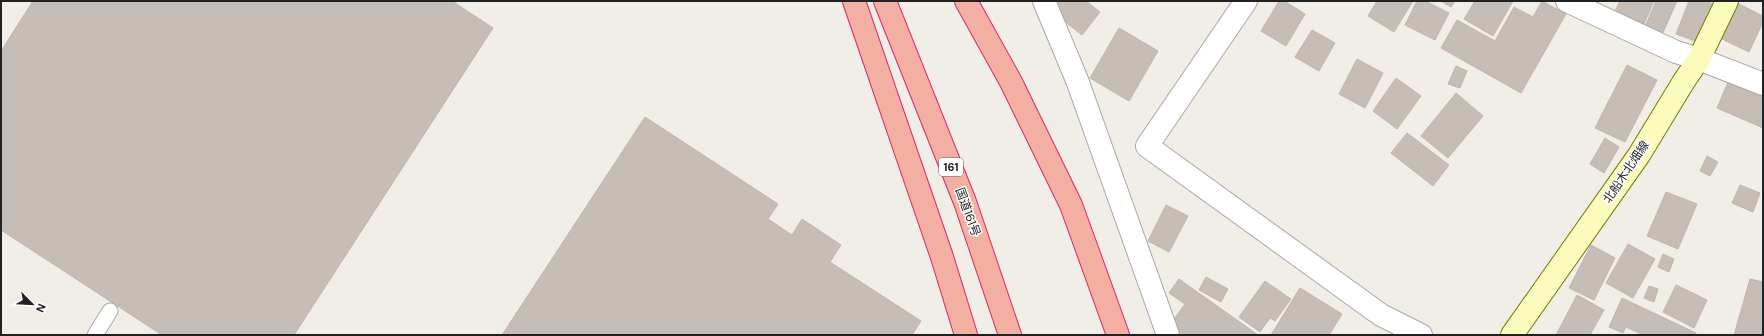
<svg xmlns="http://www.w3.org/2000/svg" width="1764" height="336" font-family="'DM Sans','Noto Sans JP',sans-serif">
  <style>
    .building { fill: #c6bdb6; stroke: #c4b4a9 }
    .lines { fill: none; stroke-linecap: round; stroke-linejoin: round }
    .service-casing { stroke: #a8a8a8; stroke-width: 17 }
    .minor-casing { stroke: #a8a8a8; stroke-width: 24 }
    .secondary-casing { stroke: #747d03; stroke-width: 24 }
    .trunk-casing { stroke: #df256c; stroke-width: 24 }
    .service { stroke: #fff; stroke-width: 15 }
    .minor { stroke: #fff; stroke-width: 22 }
    .secondary { stroke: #fafbbc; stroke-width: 22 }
    .trunk { stroke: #f3b0a2; stroke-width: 22 }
    .labels { text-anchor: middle; stroke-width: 3; stroke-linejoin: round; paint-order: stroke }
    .shield { fill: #fff; stroke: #646464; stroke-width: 1 }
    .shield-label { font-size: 11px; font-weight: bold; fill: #212121 }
    .street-label { font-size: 12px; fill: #212121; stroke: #fff }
  </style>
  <rect width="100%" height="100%" fill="#f1eee7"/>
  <path class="building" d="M33,1H452L493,28L294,335H162L1,230V51Z
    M1055,1H1086L1100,12L1082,35L1049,9Z
    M1279,1H1284L1305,14L1286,46L1261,31Z
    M1377,1H1413L1394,32L1368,16Z
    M1417,1H1425L1449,13L1435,40L1405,25Z
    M1441,1H1455L1451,7Z
    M1475,1H1513L1493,36L1464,19Z
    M1542,1L1566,14L1521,93L1441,48L1457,20L1495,41L1514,7L1533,17Z
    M1620,1H1654L1644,24L1615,11Z
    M1656,1H1677L1661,37L1644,29Z
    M1689,1H1705L1713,4L1698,42L1676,34Z
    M1737,3L1763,16V22L1749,52L1720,38Z
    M1119,28L1158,51L1129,101L1090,78Z
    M1312,30L1335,43L1319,71L1295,57Z
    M1357,59L1383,73L1365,108L1339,94Z
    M1627,65L1657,80L1625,142L1595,128Z
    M1456,66L1467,71L1460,88L1448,84Z
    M1396,78L1421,96L1397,129L1373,111Z
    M1728,82L1763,97V128L1717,108Z
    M1456,93L1483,116L1448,158L1421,136Z
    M645,117L778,204L768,219L792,235L802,219L841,245L830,262L921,321L912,335H502Z
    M1407,133L1449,165L1433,186L1391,153Z
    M1605,138L1619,147L1604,173L1590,164Z
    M1707,156L1718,162L1710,176L1700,171Z
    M1740,185L1760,193L1753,212L1732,203Z
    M1666,192L1697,204L1678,249L1647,236Z
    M1166,205L1188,216L1169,252L1148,241Z
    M1628,244L1655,259L1633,298L1606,283Z
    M1591,245L1615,258L1594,300L1569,288Z
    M1663,254L1674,259L1669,272L1658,267Z
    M1206,277L1228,289L1221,302L1199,290Z
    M1179,279L1258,335H1182L1169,326L1185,304L1169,293Z
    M1750,279L1763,282V335H1734Z
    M1265,281L1291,299L1275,321L1270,318L1260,332L1239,317Z
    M1676,285L1707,300L1694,328L1663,312Z
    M1649,286L1658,289L1654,302L1644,298Z
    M1300,288L1342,314L1329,335H1271Z
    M1577,295L1604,310L1590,335H1556Z
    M1622,298L1696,333L1695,335H1643L1626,327L1623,333L1609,327Z"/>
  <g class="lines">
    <g class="service-casing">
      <path id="service" d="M95,335L110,311"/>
    </g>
    <g class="minor-casing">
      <path id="minor" d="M1044,1L1077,80L1168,335
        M1246,1L1147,146L1381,315L1421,335
        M1567,1L1676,52L1699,59L1763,84"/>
    </g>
    <g class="secondary-casing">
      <path id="secondary" d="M1512,335L1639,155L1684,81L1699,59L1727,1"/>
    </g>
    <g class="trunk-casing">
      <path id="trunk" d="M854,1L942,257L966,335
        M885,1L965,202L1010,335
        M966,1L1011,82L1071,205L1118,335"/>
    </g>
    <use href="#service" class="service"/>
    <use href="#minor" class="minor"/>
    <use href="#secondary" class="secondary"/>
    <use href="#trunk" class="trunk"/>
  </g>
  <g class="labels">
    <rect class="shield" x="939" y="158" width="24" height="18" rx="3"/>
    <g class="shield-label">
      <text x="951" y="171">161</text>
    </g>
    <g class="street-label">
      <text transform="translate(1626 172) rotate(-56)" y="4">北船木北畑線</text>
      <text transform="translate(968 212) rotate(70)" y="4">国道161号</text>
    </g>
  </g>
  <rect width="1764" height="336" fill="none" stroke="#212121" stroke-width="4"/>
  <g transform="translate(32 304) rotate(114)" stroke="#ffffff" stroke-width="3" paint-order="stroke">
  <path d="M0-3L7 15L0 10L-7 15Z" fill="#212121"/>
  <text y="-6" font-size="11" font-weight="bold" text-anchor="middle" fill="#212121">N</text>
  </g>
</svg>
